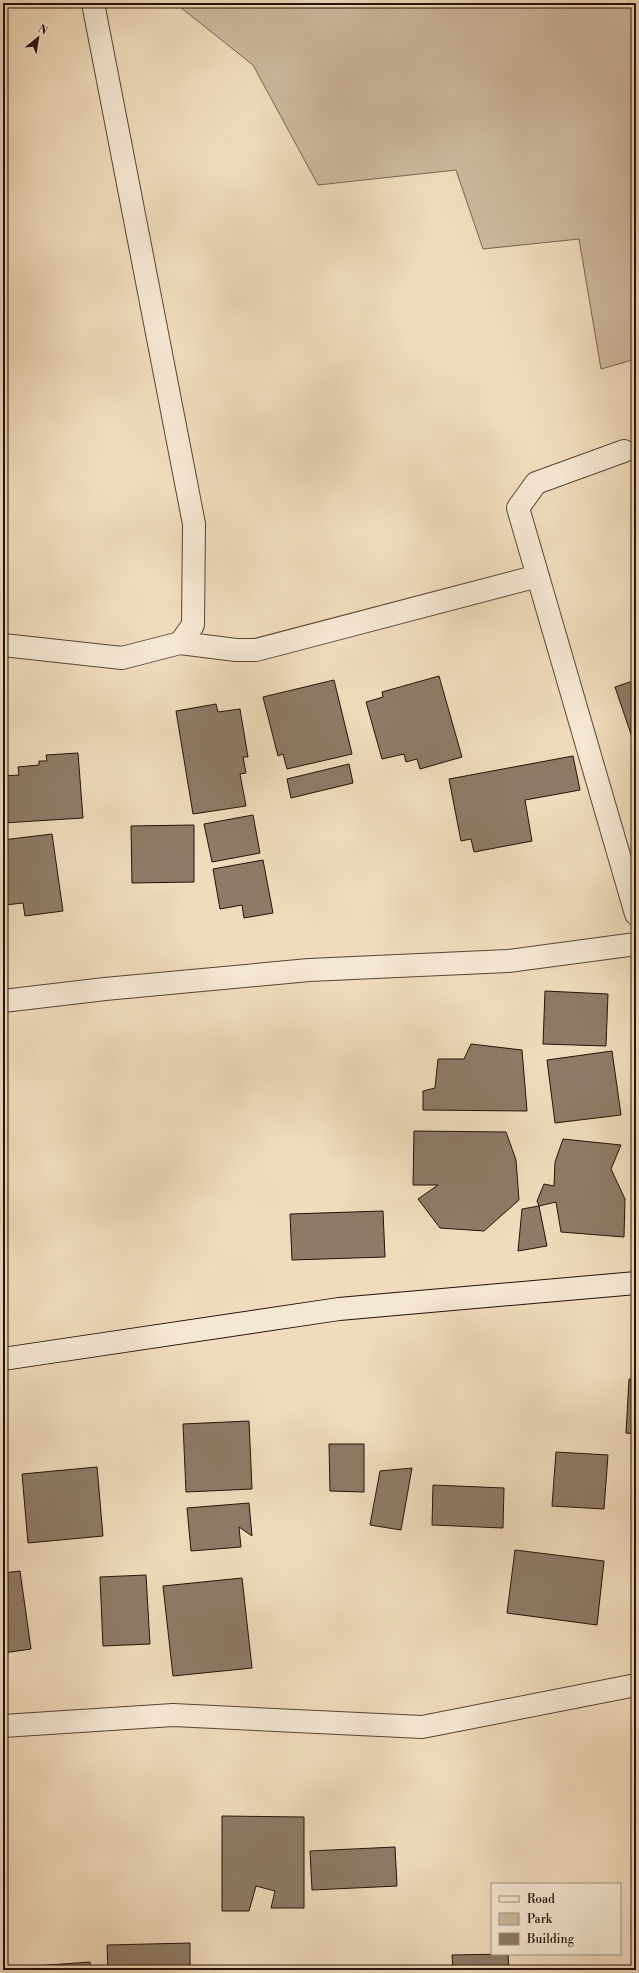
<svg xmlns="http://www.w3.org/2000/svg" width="639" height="1973" font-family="'Libre Bodoni',serif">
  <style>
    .green { fill: #cdb99e; stroke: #786554 }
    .building { fill: #8e7b67; stroke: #24110a }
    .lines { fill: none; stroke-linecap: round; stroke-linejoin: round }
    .street-casing { stroke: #574436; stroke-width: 24 }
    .secondary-casing { stroke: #24110a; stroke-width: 24 }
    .street { stroke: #f5e8d3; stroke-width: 22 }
    .secondary { stroke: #f5e8d3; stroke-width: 22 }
  </style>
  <rect width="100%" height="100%" fill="#f0dcbc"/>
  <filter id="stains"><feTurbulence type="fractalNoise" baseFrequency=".005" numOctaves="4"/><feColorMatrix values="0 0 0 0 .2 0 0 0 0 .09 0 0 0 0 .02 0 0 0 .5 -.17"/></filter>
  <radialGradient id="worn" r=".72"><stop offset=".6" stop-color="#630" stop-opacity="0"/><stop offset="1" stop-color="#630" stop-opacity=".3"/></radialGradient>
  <path class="green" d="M175,3H636V359L601,369L579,239L483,249L456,170L318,185L253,65Z"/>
  <path class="building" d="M439,676L462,757L420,769L417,759L406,762L404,754L382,759L366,702L383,697L382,692Z
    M334,680L352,754L287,769L283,754L278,756L263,697Z
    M636,680V746H635L615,687Z
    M216,704L218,712L240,709L248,757H243L246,773L240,774L246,806L193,814L176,711Z
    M78,753L83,818L3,823V776L19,775L18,767L39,765V761H47L46,755Z
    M573,756L580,790L525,800L532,841L474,852L471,839L461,841L449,779Z
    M349,764L353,783L291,798L287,779Z
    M253,815L260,853L212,862L204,824Z
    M194,825V882L132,883L131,826Z
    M52,834L63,911L25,916L23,903L5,905L6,913H3V840Z
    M263,860L273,913L244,918L242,905L220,909L213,869Z
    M545,991L608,994L606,1046L543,1044Z
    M471,1044L522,1050L527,1111L423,1110V1091L435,1088L438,1059H464Z
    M612,1051L621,1115L555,1123L547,1060Z
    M414,1131L506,1132L516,1160L519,1200L484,1231L440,1228L418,1199L438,1185H413Z
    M563,1139L621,1145L611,1169L625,1199L624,1237L561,1232L556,1202L539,1206L537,1201L544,1184L554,1186L555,1162Z
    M539,1206L547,1246L518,1251L522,1209Z
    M383,1211L385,1257L292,1260L290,1214Z
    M629,1379L636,1380V1434L626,1433Z
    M249,1421L252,1489L186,1492L183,1424Z
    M329,1444H364V1492L330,1491Z
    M556,1452L608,1455L604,1509L552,1506Z
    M97,1467L103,1536L28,1543L22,1474Z
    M412,1468L401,1530L370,1525L380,1471Z
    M433,1485L504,1488L503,1528L432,1525Z
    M249,1503L252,1536L239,1527L241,1547L191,1551L187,1508Z
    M515,1550L604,1561L597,1625L507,1613Z
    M20,1571L31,1649L3,1653V1573Z
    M146,1575L150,1644L103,1646L100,1577Z
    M242,1578L252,1668L173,1676L163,1586Z
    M222,1816L304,1817V1908H271L275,1891L256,1886L249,1911H222Z
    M395,1847L397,1886L312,1890L310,1851Z
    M190,1943V1970H108L107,1945Z
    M508,1954L509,1970H453L452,1955Z
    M90,1962L91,1970H8V1968Z"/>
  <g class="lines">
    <g class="street-casing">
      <path id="street" d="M624,451L536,483L518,508L636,914
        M180,643L236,650H256L538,576
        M3,645L122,658L180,643L193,625L194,524L93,3
        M3,1001L105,989L309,970L508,961L636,944
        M3,1726L173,1715L422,1727L636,1685"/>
    </g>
    <g class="secondary-casing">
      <path id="secondary" d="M3,1359L339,1309L636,1283"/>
    </g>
    <use href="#street" class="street"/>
    <use href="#secondary" class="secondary"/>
  </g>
  <rect width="639" height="1973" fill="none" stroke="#f0dcbc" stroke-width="16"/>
  <rect x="4" y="4" width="631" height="1965" fill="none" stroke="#24110a" stroke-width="2"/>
  <rect x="8" y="8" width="623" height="1957" fill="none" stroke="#24110a"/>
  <rect x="491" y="1883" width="130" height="72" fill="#f5e8d3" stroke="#a19283"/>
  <rect x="499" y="1896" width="20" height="6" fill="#f5e8d3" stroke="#a19283"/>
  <text x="527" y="1903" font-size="12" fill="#24110a">Road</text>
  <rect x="499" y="1913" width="20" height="12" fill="#cdb99e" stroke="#a19283"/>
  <text x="527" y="1923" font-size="12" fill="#24110a">Park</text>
  <rect x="499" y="1933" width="20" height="12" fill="#8e7b67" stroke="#a19283"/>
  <text x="527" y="1943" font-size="12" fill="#24110a">Building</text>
  <g transform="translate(38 38) rotate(30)" stroke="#f5e8d3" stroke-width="3" paint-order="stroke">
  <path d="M0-3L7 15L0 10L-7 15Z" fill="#24110a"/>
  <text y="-6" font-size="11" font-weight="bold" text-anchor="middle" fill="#24110a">N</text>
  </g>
  <rect width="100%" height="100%" filter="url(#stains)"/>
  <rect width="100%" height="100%" fill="url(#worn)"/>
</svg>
